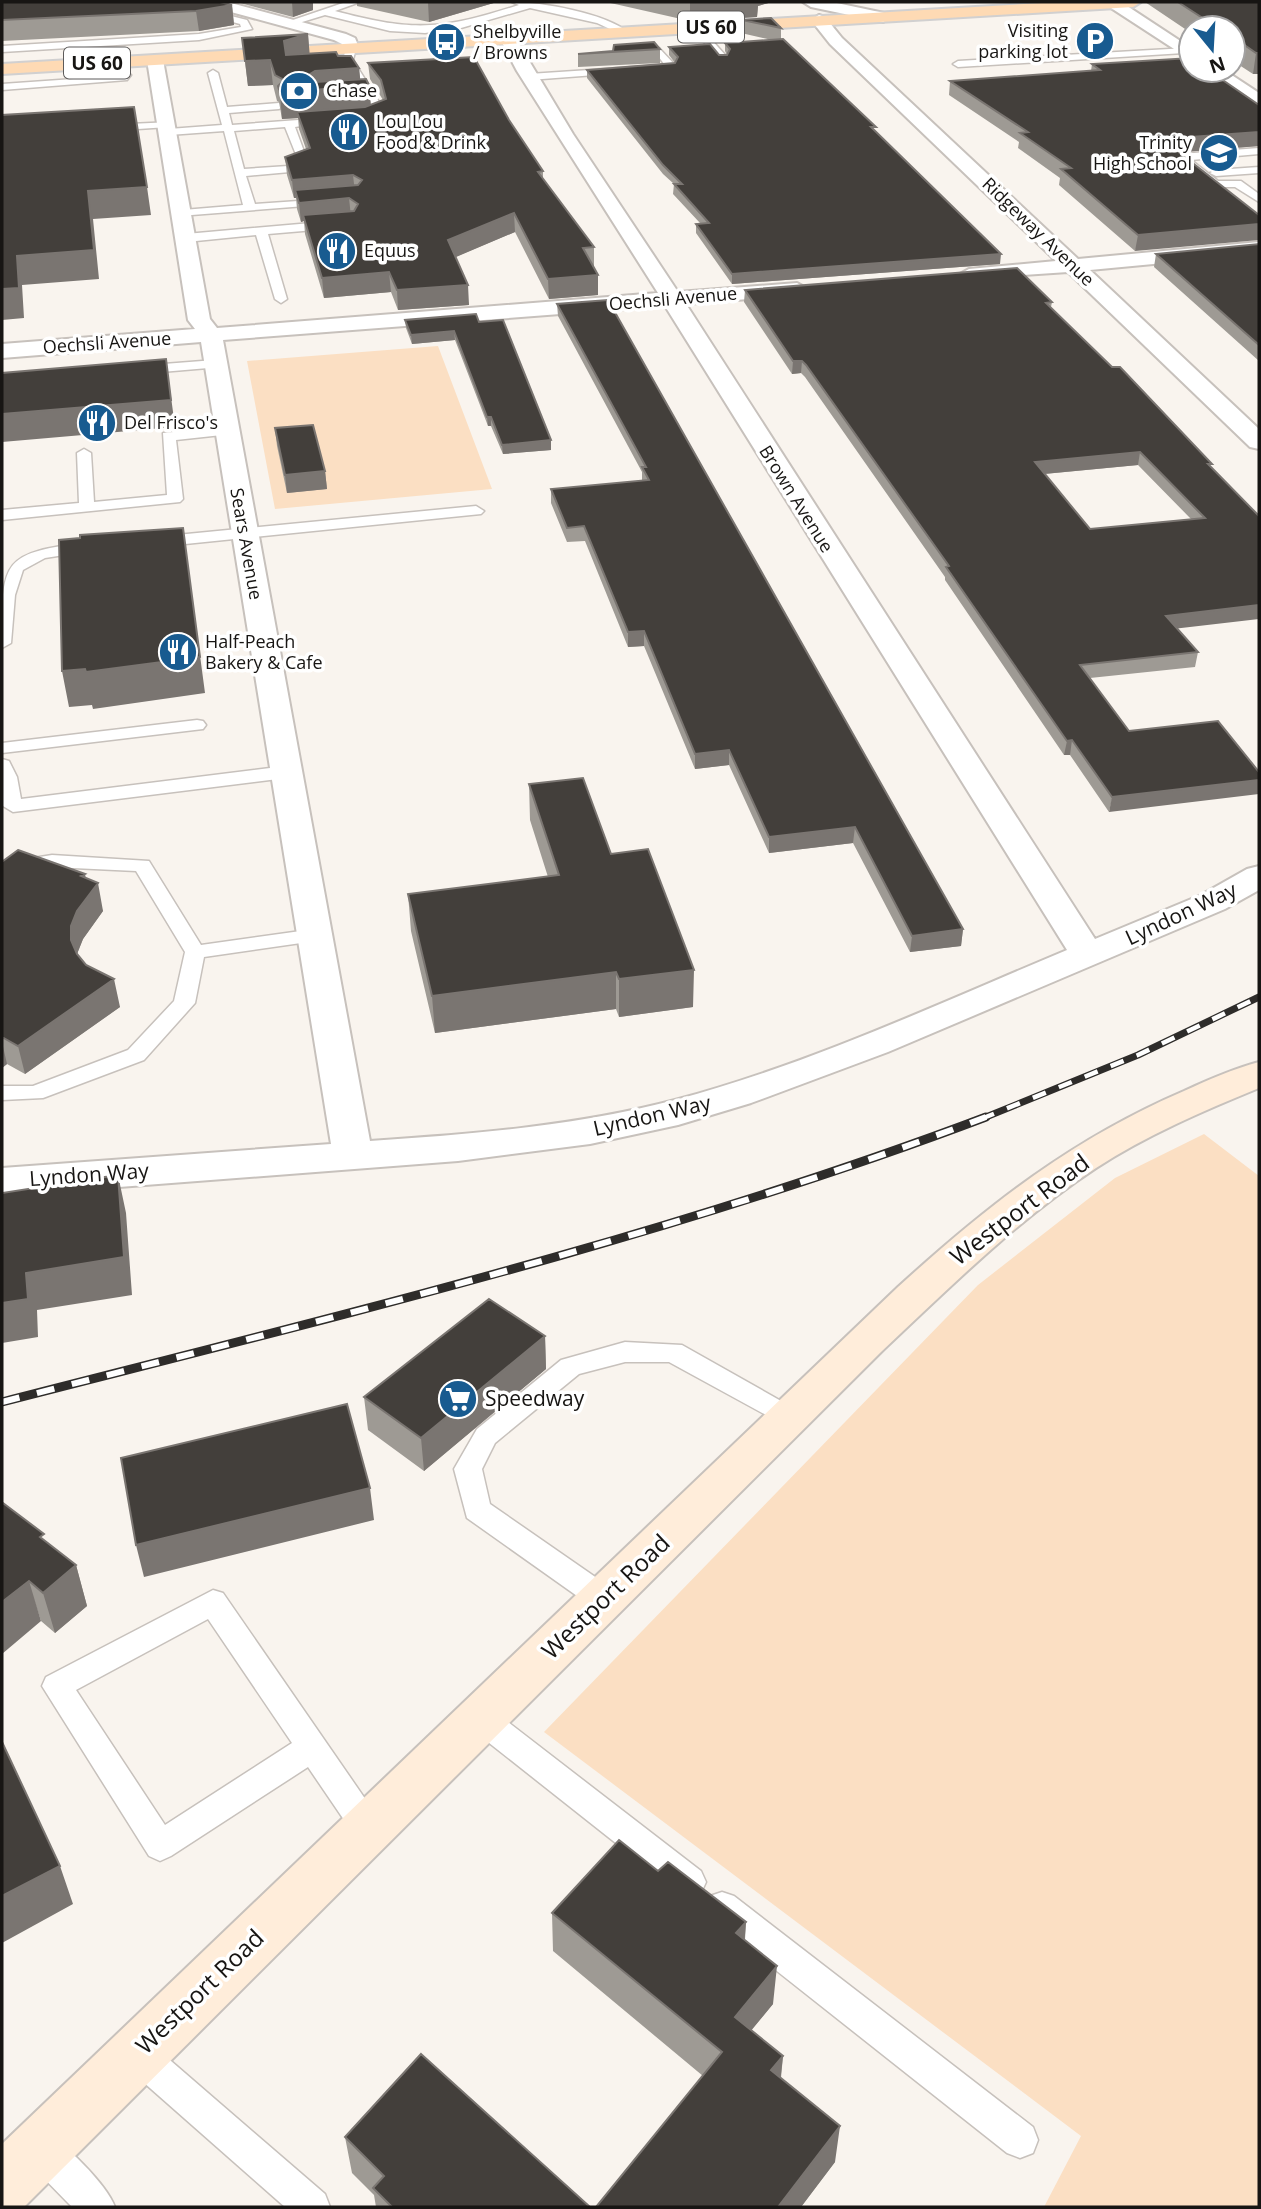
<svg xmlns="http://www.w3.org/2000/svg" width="1261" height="2209" font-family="'Open Sans',sans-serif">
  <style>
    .green { fill: #fbdfc3 }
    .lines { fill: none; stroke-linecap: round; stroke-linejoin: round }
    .lane-casing { stroke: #c7c1bc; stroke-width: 3 }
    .street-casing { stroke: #c7c1bc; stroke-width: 4 }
    .secondary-casing { stroke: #c7c1bc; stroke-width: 4 }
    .primary-casing { stroke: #d1d0d0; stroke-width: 4 }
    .lane { fill: #fff; fill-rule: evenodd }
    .street { fill: #fff; fill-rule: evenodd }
    .secondary { fill: #ffedda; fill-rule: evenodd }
    .primary { fill: #fedab4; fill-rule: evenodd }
    .rail-far1-casing { stroke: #2e2c2a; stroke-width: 7 }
    .rail-casing { stroke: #2e2c2a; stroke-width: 9 }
    .rail-far1 { stroke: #fff; stroke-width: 4.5; stroke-dasharray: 14; stroke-linecap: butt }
    .rail { stroke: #fff; stroke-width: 6; stroke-dasharray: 18; stroke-linecap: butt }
    .wall { fill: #9e9a94; fill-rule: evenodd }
    .shaded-wall { fill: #7a7571 }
    .building { fill: #433f3b; stroke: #7a7571; stroke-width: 2; fill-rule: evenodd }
    .labels { text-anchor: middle; stroke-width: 7; stroke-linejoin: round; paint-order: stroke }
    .far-poi-label { font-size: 18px; fill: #171513; stroke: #fff; text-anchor: start }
    .far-street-label { font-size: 18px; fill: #171513; stroke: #fff }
    .shield { fill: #fff; stroke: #5d5b5a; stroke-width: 2 }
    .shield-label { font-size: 19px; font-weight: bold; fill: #171513 }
    .street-label { font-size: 21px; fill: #171513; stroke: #fff }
    .poi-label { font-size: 21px; fill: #171513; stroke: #fff; text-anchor: start }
    .near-street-label { font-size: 24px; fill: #171513; stroke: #fff }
  </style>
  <rect width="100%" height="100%" fill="#f9f4ee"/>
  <path class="green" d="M438,346L492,489L275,509L247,361Z
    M1204,1134L1259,1176V2207H1044L1081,2136L544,1732L978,1285L1115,1178Z"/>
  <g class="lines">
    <g class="lane-casing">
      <path id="lane" d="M161,2H175L247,20L252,29L199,40L2,52V46L199,34L241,27L240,24Z
        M346,2H360L335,11C414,32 441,30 519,5L512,2C542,2 604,13 628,32L623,35L597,23L530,8L461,28L425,33L390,31L325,15L289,26L284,23Z
        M693,26H699L727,57V61H721L693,30Z
        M351,45L356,48L353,60L386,113L364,122L359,119L375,112L343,60L346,48Z
        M659,48L675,65V69L529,80L524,77L529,74L665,65L654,51Z
        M1187,48L1184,53L958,67L953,64L958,61Z
        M213,70L218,73L227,107L279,103L284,106L279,109L229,113L232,125L326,118L331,121L295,127L309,165L290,172L246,176L255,204L327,199L331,200V204L179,216V212L183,210L243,205L224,131L169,135L164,132L169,129L222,125L208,73ZM285,127L299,162L288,166L244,169L234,131Z
        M131,75L127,80L2,90V84Z
        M172,122L173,124L168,127L108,131L103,128L108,125Z
        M1259,148V154L1191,160L1218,181H1241L1259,194V202L1235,187H1211L1175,157L1181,154Z
        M1259,167V173L1216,176L1210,173L1216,170Z
        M334,221L338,222V228L268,234L287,299L281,303L275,299L256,235L186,242L180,238L186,234Z
        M215,360L220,361V367L138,374L131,370L138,366Z
        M226,427L231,428V434L176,440L183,499L180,502L2,520V510L79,503L77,453L84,449L91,453L94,502L167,495L163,433Z
        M476,506L484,511L481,514L156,547L148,542L156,537Z
        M90,542L96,544V550L45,558L23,570L15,595L11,643L2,648C2,560 0,553 90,542Z
        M197,720L203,721L206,725L203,729L2,753V743Z
        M2,759L9,761L17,777L21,799L286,766L295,772L286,778L13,812L3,806Z
        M52,855L149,861L201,945L315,929L325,935L315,941L204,957L195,1003L144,1060L43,1098L2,1100V1086H33L128,1050L174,1001L185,952L136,871L52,867L2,875V863Z
        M625,1342L682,1345L797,1410L801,1417L797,1424L788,1427L669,1362H625L579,1374L495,1443L482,1469L490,1504L614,1590L618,1599L614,1608L604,1611L594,1608L467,1518L454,1469L477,1429L561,1360Z
        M213,1590L223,1593L379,1819L384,1829L379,1839L368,1844L357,1839L308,1767L171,1856L160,1861L149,1856L42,1686L46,1677ZM208,1619L292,1743L165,1825L76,1690Z
        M480,1705L491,1709L701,1871L706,1882L701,1893L690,1897L679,1893L469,1727L465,1718L469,1709Z
        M722,1892L734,1896L1033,2127L1038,2140L1033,2153L1020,2158L1007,2153L710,1918L706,1907L710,1896Z
        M137,2037L149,2042L325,2194L330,2207H285L125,2066L120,2054L125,2042Z
        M41,2131C63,2140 107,2185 115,2207H72L28,2162L23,2149L28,2136Z"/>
    </g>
    <g class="street-casing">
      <path id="street" d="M202,2H227L346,34L355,38L359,48L351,53L345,51L342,44L334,40L205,5Z
        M803,2H832L889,14L891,17L883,22L811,7Z
        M1106,2H1121L1191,48V60L1108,6Z
        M819,15L825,17L842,38L1078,259L1259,242V254L1090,270L1259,429V449L1250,447L1068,272L962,279L958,275L969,269L1056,261L830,44L811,20Z
        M508,34L516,39L573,134L678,292L797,283L808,289L797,295L686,304L1095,939L1201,895L1247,869L1259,866V890L1225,909L888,1052L751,1103L678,1125L590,1144L458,1161L2,1196V1168L331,1144L201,342L2,358V344L195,329L188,320L147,60L155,55L163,60L210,319L217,328L658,293L517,71L500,39ZM665,306L1067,950C938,1004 810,1064 675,1100C576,1126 472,1134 370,1141L223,340Z
        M1205,70H1224L1259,93V106Z"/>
    </g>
    <g class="secondary-casing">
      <path id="secondary" d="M1259,1062V1088C1203,1111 1147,1135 1096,1168C1017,1220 949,1288 881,1352L24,2207H2V2144L898,1287C987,1206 1072,1139 1184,1091C1208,1080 1233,1069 1259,1062Z"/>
    </g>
    <g class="primary-casing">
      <path id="primary" d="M1059,2H1141L1133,7L2,74V64Z"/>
    </g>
    <use href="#lane" class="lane"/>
    <use href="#street" class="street"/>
    <use href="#secondary" class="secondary"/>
    <use href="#primary" class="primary"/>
    <g class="rail-far1-casing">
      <path id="rail-far1" d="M981,1119L1138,1055L1259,997"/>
    </g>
    <g class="rail-casing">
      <path id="rail" d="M2,1402C333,1317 666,1238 986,1117"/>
    </g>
    <use href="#rail-far1" class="rail-far1"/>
    <use href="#rail" class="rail"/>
  </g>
  <path class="wall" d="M2,2L232,5L234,25L199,31L2,41Z
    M236,2H313V10L293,17Z
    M357,2H497L429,22L357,6Z
    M606,2H772L758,6L757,17L690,21Z
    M1145,2H1259V74H1253L1233,61V28H1191V33Z
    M742,20L781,28V39L876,132L1000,264L732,284L696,233V224L700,223L673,194L674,184L663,174L587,78V70L675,63L669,55V47L727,55L725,51V43L772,40L741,33Z
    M308,34L309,53L338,56L359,68L360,80L369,85L371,105L383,100L370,79L368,63L509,120L543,171V179L594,247V267L598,275V295L549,299L515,232L455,257L469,305L398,310L391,292L324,298L305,234L304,221L301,222L297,209L296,198H294L287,175L285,157L306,149L299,129L298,118L282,119L279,102L277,101L273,85L248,86L242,38Z
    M660,49V63L578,67V54Z
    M1092,64L1259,146L1180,152L1135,251L1059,185L1060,178L1018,148L1019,142L949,95L950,81L1091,71Z
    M1259,244V361L1154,267L1156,254Z
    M745,290L1052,302L1051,307L1259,516L1177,628L1198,652L1195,667L1090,678L1129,731L1109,812L1070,755H1064L945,580V577L805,377L801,373L792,374L744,302ZM1138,465L1191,519L1090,529L1044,474Z
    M557,304L963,929L961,946L910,952L853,843L769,853L729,765L695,769L644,646L628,647L585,541L567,542L551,503V489L642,481V472L558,316Z
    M405,320L479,322L551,450L503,454L491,426H488L455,340L412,344L406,328Z
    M275,428L325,471L327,489L287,493L277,446Z
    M529,784L611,854L693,1007L619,1017L616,1009L435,1033L411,931L408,894L548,877L530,820Z
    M2,861L85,874V878L103,911L83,939L77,954L120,1007L25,1074L7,1064L2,1068Z
    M545,1336L546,1369L424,1471L368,1430L364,1397Z
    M2,1504L46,1542L76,1565L87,1606L55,1633L41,1621Z
    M658,1871L746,1922L745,1940L773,2004L751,2030L783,2056L781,2078L835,2162L801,2207H596L703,2076L553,1951L552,1913Z
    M345,2137L590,2207H376L374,2195L352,2173Z"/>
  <path class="shaded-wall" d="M292,2H313V10L293,17Z
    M428,2H497L429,22Z
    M690,2H772L758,6L757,17L690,21Z
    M232,5L234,25L199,31L196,11Z
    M308,34L310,58L286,66L284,41Z
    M1256,53H1259V74H1253Z
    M270,60L273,85L248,86L245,61Z
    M359,68L361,86L369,85L371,111L297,112L298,118L282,119L280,93L315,71Z
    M1259,132V146L1160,154L1162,139Z
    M353,175L355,193L295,190L296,198H294L292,180Z
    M147,187L151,215L93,219L99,279L22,285L24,318L2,320V289L17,256L88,191Z
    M349,198L351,217L303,215L304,221L301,222L299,203Z
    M514,213L515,232L449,260L448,240Z
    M1259,224V240L1135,251L1138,235Z
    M1001,254L1000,264L732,284V274Z
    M389,272L391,292L324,298L322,278Z
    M598,275V295L549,299L548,279Z
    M468,285L469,305L398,310L397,290Z
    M454,331L455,340L412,344L411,335Z
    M166,359L175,427L2,442V414Z
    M793,361H802L801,373L792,374Z
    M487,417H491V426H488Z
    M551,440V450L503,454L502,445Z
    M1140,452L1138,465L1033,475L1035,462Z
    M325,471L327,489L287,493L285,475Z
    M183,528L205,693L93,709L92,705L69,707L62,671Z
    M1259,605V619L1164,630L1166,616Z
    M644,631V646L628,647V632Z
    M1072,740L1070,755H1064L1067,741Z
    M729,750V765L695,769V754Z
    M1259,780V794L1109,812L1112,797Z
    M855,827L853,843L769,853V837Z
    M85,874L89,895L98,883L103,911L83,939L77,954L71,940V926L81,876Z
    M963,929L961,946L910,952L912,936Z
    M694,970L693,1007L619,1017V979Z
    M616,972V1009L435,1033L432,996Z
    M114,979L120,1007L25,1074L18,1046Z
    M2,1042L7,1064L2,1068Z
    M118,1175L126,1213L132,1295L37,1310L38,1337L2,1343V1303L26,1273Z
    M545,1336L546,1369L424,1471L421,1438Z
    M370,1488L374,1520L144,1577L136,1545Z
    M76,1565L87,1606L55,1633L43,1593Z
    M29,1581L41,1621L2,1654V1602Z
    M60,1866L73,1904L2,1943V1896Z
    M746,1922L743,1960L736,1933Z
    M777,1966L773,2004L732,2054L735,2017Z
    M783,2056L779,2092L771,2070Z
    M840,2126L835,2162L801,2207H778Z"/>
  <path class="building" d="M2,2H220L232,5L196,11L2,20Z
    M1178,2H1259V53H1256L1233,37V28H1218Z
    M771,18L781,28L742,20Z
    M308,34L284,41L286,55L336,52L338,56H351L359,68L315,71L307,76L308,79L315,82L366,79L369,85L280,93L278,86L284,80L275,75L270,60L245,61L242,38Z
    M783,39L876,127H871L1001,254L732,274L696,224L709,223L674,184H682L663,165L587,70L675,63L678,57L669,47L710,44L719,55H727L730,49L725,43Z
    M654,42L660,49L578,54L613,51L614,45Z
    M474,57L509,120L543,171L538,172L594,247L583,248L598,275L548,279L514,213L448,240L468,285L397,290L389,272L322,278L303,215L354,211L358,204L349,198L299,203L295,190L358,185L362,180L353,175L292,180L285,157L310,148L297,112L365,107L386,99L381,80L368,63Z
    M1191,58V70H1208L1259,105V132L1162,139L1259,215V224L1138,235L1061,169L1071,168L1020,133L1028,132L950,81L1100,70L1092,64Z
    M134,107L147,187L88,191L94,250L17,256L19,288L2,289V115Z
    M1259,244V345L1156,254Z
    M1017,268L1052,302L1046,303L1112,367H1120L1212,464H1208L1259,516V605L1166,616L1198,652L1080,665L1129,731L1218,721L1259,772V780L1112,797L1072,740L1067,741L946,567L949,566L806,365L802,361H793L745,290ZM1140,452L1205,518L1090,529L1035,462Z
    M608,300L963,929L912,936L855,827L769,837L729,750L695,754L644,631L628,632L584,526L567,528L551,489L649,480L642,467H646L557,304Z
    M476,314L479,322L503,320L551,440L502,445L491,417H487L454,331L411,335L405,320Z
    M166,359L171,400L2,414V373Z
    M313,425L325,471L285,475L275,428Z
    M183,528L200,657L86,672L85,669L62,671L59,540L80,538V535Z
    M583,778L611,854L648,849L694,970L619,979L616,972L432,996L408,894L559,875L529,784Z
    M18,850L85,874L81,876L98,883L77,911L71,926V940L77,954L86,965L114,979L18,1046L2,1037V861H3Z
    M118,1175L124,1257L26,1273L28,1299L2,1303V1193Z
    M489,1299L545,1336L421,1438L364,1397Z
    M347,1404L370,1488L136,1545L121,1458Z
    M3,1503L44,1534L40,1537L76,1565L43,1593L29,1581L2,1602V1504Z
    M2,1742L60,1866L2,1896Z
    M619,1840L658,1871L668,1862L746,1922L736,1933L777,1966L735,2017L783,2056L771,2070L840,2126L778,2207H596L722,2052L552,1913Z
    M421,2054L590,2207H392L373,2188L384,2176L345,2137Z"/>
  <defs>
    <g id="parking-disc" transform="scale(2.0125)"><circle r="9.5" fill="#185b90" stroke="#fff"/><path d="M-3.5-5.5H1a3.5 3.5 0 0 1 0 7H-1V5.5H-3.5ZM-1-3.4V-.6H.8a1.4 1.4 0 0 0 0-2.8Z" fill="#fff"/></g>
    <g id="bus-disc" transform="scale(2.0125)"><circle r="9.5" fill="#185b90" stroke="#fff"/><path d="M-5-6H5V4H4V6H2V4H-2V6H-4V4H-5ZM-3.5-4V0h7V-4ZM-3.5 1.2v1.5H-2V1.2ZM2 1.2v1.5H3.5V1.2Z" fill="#fff"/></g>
    <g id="bank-disc" transform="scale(2.0125)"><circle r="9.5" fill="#185b90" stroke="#fff"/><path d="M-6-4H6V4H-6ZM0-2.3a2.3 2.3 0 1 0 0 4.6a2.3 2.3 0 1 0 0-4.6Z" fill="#fff"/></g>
    <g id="restaurant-disc" transform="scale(2.0125)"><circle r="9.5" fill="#185b90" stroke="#fff"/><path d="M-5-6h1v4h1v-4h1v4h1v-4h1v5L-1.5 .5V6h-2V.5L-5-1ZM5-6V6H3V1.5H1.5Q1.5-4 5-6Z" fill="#fff"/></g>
    <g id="school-disc" transform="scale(2.0125)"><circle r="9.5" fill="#185b90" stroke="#fff"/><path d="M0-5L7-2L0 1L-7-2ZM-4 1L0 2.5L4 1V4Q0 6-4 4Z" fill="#fff"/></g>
    <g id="supermarket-disc" transform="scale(2.0125)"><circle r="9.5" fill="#185b90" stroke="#fff"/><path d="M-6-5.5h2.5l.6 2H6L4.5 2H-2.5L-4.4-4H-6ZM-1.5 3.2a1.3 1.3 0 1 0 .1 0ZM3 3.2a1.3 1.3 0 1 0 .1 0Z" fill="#fff"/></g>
  </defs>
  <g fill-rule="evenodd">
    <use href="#parking-disc" x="1095" y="41"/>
    <use href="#bus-disc" x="446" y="42"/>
    <use href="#bank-disc" x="299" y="91"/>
    <use href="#restaurant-disc" x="349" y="132"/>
    <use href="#school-disc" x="1219" y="153"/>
    <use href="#restaurant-disc" x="337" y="251"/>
    <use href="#restaurant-disc" x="97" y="423"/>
    <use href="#restaurant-disc" x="178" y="652"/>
    <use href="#supermarket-disc" x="458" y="1399"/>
  </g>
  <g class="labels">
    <g class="far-poi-label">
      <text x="1068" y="37" text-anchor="end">Visiting<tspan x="1068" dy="21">parking lot</tspan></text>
      <text x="473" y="38">Shelbyville<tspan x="473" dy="21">/ Browns</tspan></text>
      <text x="326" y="97">Chase</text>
      <text x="376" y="128">Lou Lou<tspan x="376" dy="21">Food &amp; Drink</tspan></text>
      <text x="1192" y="149" text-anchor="end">Trinity<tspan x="1192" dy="21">High School</tspan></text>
      <text x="364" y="257">Equus</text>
      <text x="124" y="429">Del Frisco's</text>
      <text x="205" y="648">Half-Peach<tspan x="205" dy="21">Bakery &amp; Cafe</tspan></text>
    </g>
    <g class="far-street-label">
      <text transform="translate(1038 232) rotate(44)" y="6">Ridgeway Avenue</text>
      <text transform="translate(673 299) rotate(-5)" y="6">Oechsli Avenue</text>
      <text transform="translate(107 343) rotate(-4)" y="6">Oechsli Avenue</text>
      <text transform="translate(796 499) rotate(58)" y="6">Brown Avenue</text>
      <text transform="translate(246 544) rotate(80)" y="6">Sears Avenue</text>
    </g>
    <g class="shield">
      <rect x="678" y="11.5" width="66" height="31" rx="5"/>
      <rect x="64" y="47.5" width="66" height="31" rx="5"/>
    </g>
    <g class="shield-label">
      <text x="711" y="34">US 60</text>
      <text x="97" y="70">US 60</text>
    </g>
    <g class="street-label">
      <text transform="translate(1181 914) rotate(-25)" y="7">Lyndon Way</text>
      <text transform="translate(652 1116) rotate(-13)" y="7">Lyndon Way</text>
      <text transform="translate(89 1175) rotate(-4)" y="7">Lyndon Way</text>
    </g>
    <g class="poi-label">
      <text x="485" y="1406">Speedway</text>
    </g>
    <g class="near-street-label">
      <text transform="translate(1020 1210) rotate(-37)" y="8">Westport Road</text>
      <text transform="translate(606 1597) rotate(-44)" y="8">Westport Road</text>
      <text transform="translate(200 1992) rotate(-44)" y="8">Westport Road</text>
    </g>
  </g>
  <rect width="1261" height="2209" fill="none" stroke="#171513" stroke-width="7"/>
  <g transform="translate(1212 49) rotate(162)"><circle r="33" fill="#ffffff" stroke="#a2a1a1" stroke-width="2"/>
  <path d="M0-5L12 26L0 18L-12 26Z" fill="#185b90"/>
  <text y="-10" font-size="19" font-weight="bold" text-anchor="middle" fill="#171513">N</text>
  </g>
</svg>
